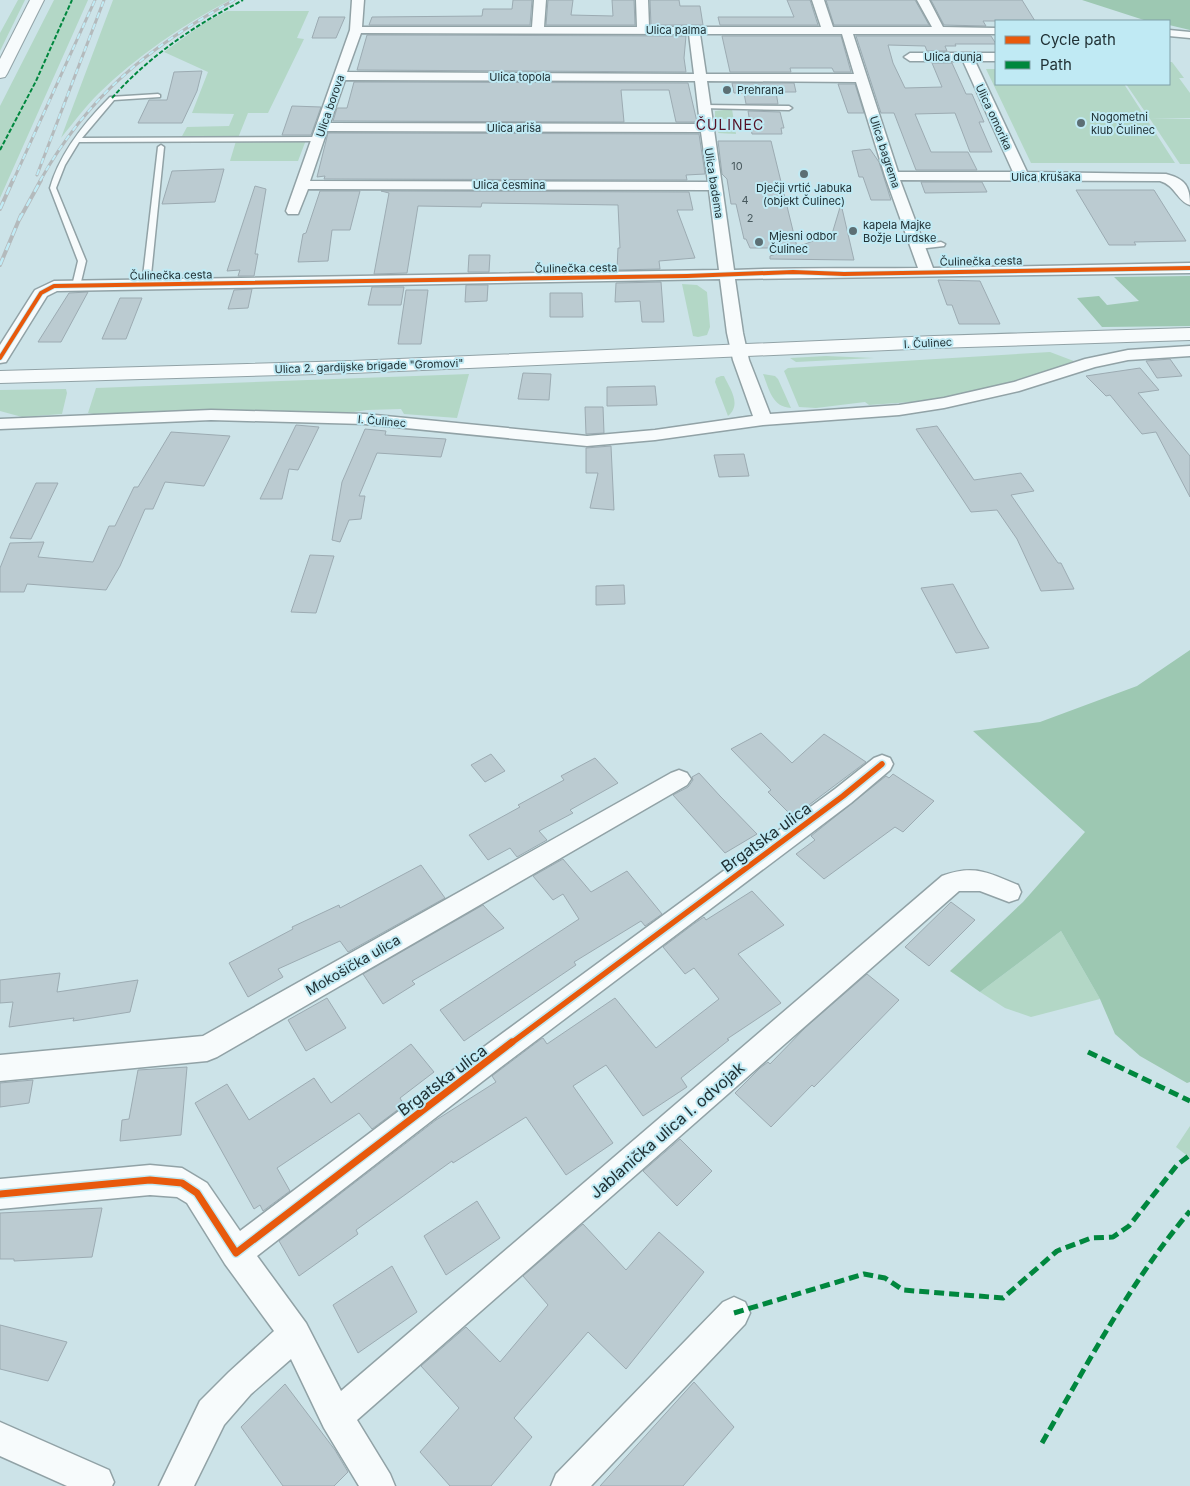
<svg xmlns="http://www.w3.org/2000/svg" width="1190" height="1486" font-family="Inter,sans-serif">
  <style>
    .green { fill: #b3d7c6 }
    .forest { fill: #9dc8b2 }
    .building { fill: #bbcbd1; stroke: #9cabb2 }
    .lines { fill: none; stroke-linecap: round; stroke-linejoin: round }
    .service-casing { stroke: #91a2a6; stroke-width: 3 }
    .minor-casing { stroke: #91a2a6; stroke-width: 3 }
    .tertiary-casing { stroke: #91a2a6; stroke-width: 2 }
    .secondary-casing { stroke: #91a2a6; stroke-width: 2 }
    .service { fill: #f7fbfc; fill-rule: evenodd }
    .minor { fill: #f7fbfc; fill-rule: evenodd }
    .tertiary { fill: #f7fbfc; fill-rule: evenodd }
    .secondary { fill: #f7fbfc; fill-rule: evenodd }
    .rail-far1-casing { stroke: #b4babc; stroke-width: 3 }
    .rail-casing { stroke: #b4babc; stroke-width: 4 }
    .rail-far1 { stroke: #c0eaf4; stroke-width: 2; stroke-dasharray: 6; stroke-linecap: butt }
    .rail { stroke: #c0eaf4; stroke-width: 2.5; stroke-dasharray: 8; stroke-linecap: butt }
    .quiet-far1 { stroke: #00873e; stroke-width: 2; stroke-dasharray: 4.5 2; stroke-linecap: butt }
    .quiet { stroke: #00873e; stroke-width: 5; stroke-dasharray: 10 5; stroke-linecap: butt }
    .cycleway-far2-casing { stroke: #c0eaf4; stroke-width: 5.5 }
    .cycleway-far1-casing { stroke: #c0eaf4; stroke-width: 9 }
    .cycleway-casing { stroke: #c0eaf4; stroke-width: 10 }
    .cycleway-far2 { stroke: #e8590c; stroke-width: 4 }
    .cycleway-far1 { stroke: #e8590c; stroke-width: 5.5 }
    .cycleway { stroke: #e8590c; stroke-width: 7 }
    .poi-dot { fill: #5c6f74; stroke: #c0eaf4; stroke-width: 2 }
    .labels { text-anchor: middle; stroke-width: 4; stroke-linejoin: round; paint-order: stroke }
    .far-street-label { font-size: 11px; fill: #203135; stroke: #c0eaf4 }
    .far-poi-label { font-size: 11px; fill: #203135; stroke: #c0eaf4; text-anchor: start }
    .number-label { font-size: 11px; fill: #48595e }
    .far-quarter-label { font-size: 14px; letter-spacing: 1px; fill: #551025; stroke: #c0eaf4 }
    .street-label { font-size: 14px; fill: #203135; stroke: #c0eaf4 }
    .near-street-label { font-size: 16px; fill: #203135; stroke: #c0eaf4 }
  </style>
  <rect width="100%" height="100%" fill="#cce3e8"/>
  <path class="green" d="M18,0H25L0,51V33Z
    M54,0H88L0,198V106Z
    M113,0H230C182,25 137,56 98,94C85,107 73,123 61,138Z
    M227,11H309L297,38L304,39L268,113H248L238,138H181L187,127L229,126L234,114L192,113L208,72L164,52L204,23Z
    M1169,62H1172L1184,78H1179L1190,93V118L1150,119L1126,84H1169Z
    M986,69H996V84H1124L1175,163H1031Z
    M732,109L736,134L718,133L719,131L729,130L726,119L715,118V111Z
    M1150,119H1190V164H1180Z
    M306,140L298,161H230L236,141Z
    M682,284L697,285L707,292L710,327L707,335L698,337L693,336Z
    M1050,352L1079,363L977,393L928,403L925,401L869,405L865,402L816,408L799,407L784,371L788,368Z
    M826,356L874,358L796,362L790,358Z
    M469,374L457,418L404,414L401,409L367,410L340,414L235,410L99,415L88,413L96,388Z
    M763,374L775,376L778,379L791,408C772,407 769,389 763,374Z
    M721,376H724C730,389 742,404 728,416L715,382L716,378Z
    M66,389L67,393L62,414L22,417L0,411V390Z
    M1061,931L1100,999L1031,1017L1005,1008L980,992Z
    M1190,1126V1158L1176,1147Z"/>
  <path class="forest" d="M1082,0H1190V30L1169,25V21H1147Z
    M1190,276V326L1102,327L1077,298L1099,296L1107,305L1139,301L1114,277Z
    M1190,650V1082L1187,1083L1140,1056L1115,1034L1100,999L1061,931L980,992L950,971L1023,902L1085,832L973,731L1040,722L1137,686Z"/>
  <path class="building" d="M513,0H532L530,25H369L372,17L482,16L483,9H512Z
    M548,0H573L571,15L613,16L612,0H634L635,25H546Z
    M650,0H679L680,6H700L703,25H651Z
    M787,0H810L818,25H720L718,17H794Z
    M826,0H915L929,25H834Z
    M931,0H1022L1035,21H983L986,26L944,25Z
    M319,17H345L336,38H312Z
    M367,35L686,36L684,58L686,72L357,70Z
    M722,36H841L851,72H834L832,68H790L791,72H730Z
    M856,36H991L996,44H955L956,46H945L947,51H927L925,46L888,45L893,63L905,88L942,87L932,63H952L966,94H972L984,122H979L992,152H970L955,113L915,114L931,152H968L977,170H916L894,113H881Z
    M202,71L197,91L182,123H138L149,100H167L174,72Z
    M354,82L688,83L697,122H676L669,90H621L624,122L333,121L337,108H347Z
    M732,83H794L796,92H776L778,104H746L744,93H734Z
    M838,84H855L864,113H848Z
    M292,106L321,107L311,135H282Z
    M748,111L780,112L784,128H781L782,134H752Z
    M328,133L699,134L705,174L686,175L687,180L324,179L325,176L317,177Z
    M718,141H771L797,247L832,234L841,204L854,260L770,259V256L794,248H750L746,239H744L736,204H731L727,179L722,174Z
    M870,149L879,162L891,200H871L863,177H859L852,151Z
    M224,169L215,202L162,204L172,171Z
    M921,182H982L987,192L925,193Z
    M255,186L266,189L255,254H258L254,276H238L240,270L227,271Z
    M1076,190H1154L1186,241L1134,242L1136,245H1109Z
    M320,191H360L350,230H332L328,261L298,262L303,234L306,233Z
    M381,191L689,192L693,210H677L695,258L659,261L660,269L617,270L618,248H620L618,205L482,203L481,207L418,206L407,273L374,274L389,193Z
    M469,255H490L489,272H468Z
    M938,280L980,281L1000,324H959L952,305H947Z
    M661,282L664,322H642L640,301L615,302L616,283Z
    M466,285H488L487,301L465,302Z
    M372,287H404L401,305H368Z
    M252,289L248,308L228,309L234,290Z
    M406,290H428L421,344H398Z
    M88,292L61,342H38L69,293Z
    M550,293H582L583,317H550Z
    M120,298H142L126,339H102Z
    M1170,359L1182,376L1157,378L1146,361Z
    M1140,368L1159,390L1138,393L1190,456V497L1156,432L1142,434L1110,395L1106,396L1086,376Z
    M523,373L551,374L549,400L518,399Z
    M655,386L657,405L607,406V387Z
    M585,407H603L604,433L586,434Z
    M296,425L319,427L298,470L289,469L282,499H260Z
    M937,426L974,480L1021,473L1034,491L1011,495L1058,563H1061L1074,589L1041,591L1017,539L997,510L971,512L916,429Z
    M365,429L386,431L385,435L446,439L441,457L377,453L359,496H365L361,519L349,520L340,542L332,540L342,482Z
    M171,432L230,436L204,486L165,482L153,509H145L120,566L106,590L27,584L24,592H0V568L10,543L44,542L38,557L93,562L109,526H115L134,487H138Z
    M611,446L614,510L590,508L598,473H586V448Z
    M744,454L749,476L719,477L714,455Z
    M36,483H58L31,539L10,538Z
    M310,555L334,556L316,613L291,612Z
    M953,584L978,630L989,648L956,653L921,588Z
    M624,585L625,604L596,605V586Z
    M761,733L792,763L824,734L866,762L793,817L768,792L771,790L731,749Z
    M491,754L505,771L485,782L471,765Z
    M595,758L618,783L570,810L573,813L539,831L547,840L517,857L510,848L488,860L469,835L520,807L518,805L564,780L561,776Z
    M699,773L720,796L757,834L725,853L673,795L688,787L693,780L692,777Z
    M893,774L934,801L903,832L895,827L824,879L796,854L815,840L811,836L886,776L889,778Z
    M563,859L591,892L627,871L662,914L645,926L641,921L574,962L576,965L464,1041L440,1010L579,919L563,894L553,900L533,876Z
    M421,865L445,898L348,952L340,941L278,969L283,977L248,997L229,963L293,929L292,927L339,905L340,908Z
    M752,891L784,925L738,954L781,1003L727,1039L729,1040L681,1078L687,1087L643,1116L606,1065L573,1086L613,1143L566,1175L526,1117L453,1163L452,1161L356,1230L358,1234L299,1276L279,1241L436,1120L496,1082L492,1076L541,1039L543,1038L547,1044L615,998L656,1048L719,999L694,968L685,974L663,947L695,923L704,917L706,920Z
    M951,902L975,920L929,966L905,947Z
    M483,905L504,928L412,981L415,984L383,1004L363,974Z
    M60,973L57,992L138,980L130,1012L73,1021L74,1018L9,1027L13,1002L0,1003V980Z
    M867,974L899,1000L814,1087L812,1085L771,1127L735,1093L760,1068L768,1062L770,1064L805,1028Z
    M327,998L346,1028L306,1051L288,1020Z
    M411,1044L434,1072L400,1098L404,1105L372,1129L359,1113L277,1168L290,1191L263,1211L260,1205L254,1209L195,1103L227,1084L249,1120L314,1078L331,1103Z
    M187,1067L181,1135L120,1141L122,1120L129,1119L138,1070Z
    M33,1080L29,1103L0,1107V1083Z
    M680,1139L712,1171L677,1206L643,1171Z
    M477,1201L500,1238L446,1275L424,1236Z
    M102,1208L92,1257L14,1261V1259H0V1213Z
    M583,1224L626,1270L659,1232L704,1272L626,1369L588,1332L514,1418L532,1437L491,1486H450L420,1452L459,1408L421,1366L466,1327L500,1362L548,1305L523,1276Z
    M392,1266L417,1312L358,1353L333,1305Z
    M0,1325L67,1342L48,1381L0,1369Z
    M694,1382L734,1427L683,1486H600Z
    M285,1384L335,1450L348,1472L334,1486H283L241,1427Z"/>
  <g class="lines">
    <g class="service-casing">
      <path id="service" d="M158,94L160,95V97L114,100L82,138L318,137L321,139L318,141L79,142L65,165L56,188L86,261L80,286L73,288L72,286L78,261L50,188C60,153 84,123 110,97Z
        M704,105L789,106L792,108L789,110L702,108L701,107Z
        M161,145L164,147L150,285L146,287L142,285L158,147Z
        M941,242L945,244L944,246L918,249L914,247L918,245Z"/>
    </g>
    <g class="minor-casing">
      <path id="minor" d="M352,0H364L362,27H532L534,0H546L544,27H637L636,0H648L649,27H821L812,0H824L833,27H932L917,0H929L943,27L996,28V34H853L898,172H1013L963,61H910L904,57L910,53H996V61H975L1027,172L1166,174C1185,179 1190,186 1190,205C1178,202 1175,185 1160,181L900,180L933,268L1190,263V273L735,279L743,333L749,360L770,414L899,405L944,398L1014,382L1085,359L1128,350L1190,346V356L1128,360L1095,367L1019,391L944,408L899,415L763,425L655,440L587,446L365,424L211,420L0,429V419L211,410L365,414L587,436L655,430L753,416L733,360L727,333L720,279L57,291L47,296L6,362L0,363V345L33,293L35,290L54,281L719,270L709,190L308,189L298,214H288L286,211L350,30ZM361,33L689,34L694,74L347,72ZM700,34H842L854,74H706ZM345,80L695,81L700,124L330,123ZM707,81L856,82L885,176L918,268C857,269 795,267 734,270ZM327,131L701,132L708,182L310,181Z
        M1169,30L1190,32V38L1169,36Z
        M882,755L890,758L893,764L890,770L851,803L501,1067L257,1256L306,1323L341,1391L942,876C975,864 988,873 1018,885L1021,892L1018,899L1009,902L980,891H959L357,1420L390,1474L395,1486H359L324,1428L291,1359L251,1394L224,1425L194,1486H159L200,1401L229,1372L274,1331L225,1264L187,1203L177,1197L150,1195L0,1209V1179L150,1165L182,1168L207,1183L240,1231L481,1049L835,789L874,758Z
        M679,770L687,773L691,779L687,785L217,1057L207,1061L0,1081V1055L203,1036L671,773Z
        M734,1297L745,1302L750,1313L745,1324L591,1486H551L556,1474L723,1302Z
        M0,1422L109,1470L114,1482L112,1486H67L0,1456Z"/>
    </g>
    <g class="tertiary-casing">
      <path id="tertiary" d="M1190,328V340L934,348L352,373L0,383V371L352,361L934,336Z"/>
    </g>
    <g class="secondary-casing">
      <path id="secondary" d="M30,0H44L7,74L5,77L0,78V59Z"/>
    </g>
    <use href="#service" class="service"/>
    <use href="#minor" class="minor"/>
    <use href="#tertiary" class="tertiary"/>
    <use href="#secondary" class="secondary"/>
    <g class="rail-far1-casing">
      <path id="rail-far1" d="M37,175L104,0
        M13,181L95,0
        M40,181C88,95 149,47 234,0"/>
    </g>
    <g class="rail-casing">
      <path id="rail" d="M0,209L13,180
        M19,220L41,180
        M0,265L21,215"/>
    </g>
    <use href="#rail-far1" class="rail-far1"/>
    <use href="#rail" class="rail"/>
    <path class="quiet-far1" d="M112,98C149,56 194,26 243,0
      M0,150L36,81L72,0"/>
    <path class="quiet" d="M1088,1052L1190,1101
      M734,1313L864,1274L885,1278L903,1290L1003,1298L1057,1251L1091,1238L1113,1237L1129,1226L1177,1165L1190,1155
      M1042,1443C1088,1363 1130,1282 1190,1211"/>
    <g class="cycleway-far2-casing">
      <path id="cycleway-far2" d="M0,358L41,293L54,286L687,276L793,272L844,274L1190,268"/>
    </g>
    <g class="cycleway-far1-casing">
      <path id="cycleway-far1" d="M510,1044L843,796L882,764"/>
    </g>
    <g class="cycleway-casing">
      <path id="cycleway" d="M0,1194L150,1180L182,1183L197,1193L236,1253L512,1042"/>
    </g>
    <use href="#cycleway-far2" class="cycleway-far2"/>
    <use href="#cycleway-far1" class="cycleway-far1"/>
    <use href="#cycleway" class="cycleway"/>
  </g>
  <g class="poi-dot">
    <circle cx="727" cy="90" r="5"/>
    <circle cx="1081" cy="123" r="5"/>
    <circle cx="804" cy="174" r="5"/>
    <circle cx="853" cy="231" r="5"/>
    <circle cx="759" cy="242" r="5"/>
  </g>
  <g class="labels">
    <g class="far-street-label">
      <text x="676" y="34">Ulica palma</text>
      <text x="953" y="61">Ulica dunja</text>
      <text x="520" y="81">Ulica topola</text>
      <text transform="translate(330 106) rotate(-71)" y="4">Ulica borova</text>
      <text transform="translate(994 117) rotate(65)" y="4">Ulica omorika</text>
      <text x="514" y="132">Ulica ariša</text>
      <text transform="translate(885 152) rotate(72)" y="4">Ulica bagrema</text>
      <text x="1046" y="181">Ulica krušaka</text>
      <text transform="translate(714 183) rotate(81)" y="4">Ulica badema</text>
      <text x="509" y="189">Ulica česmina</text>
      <text transform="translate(981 261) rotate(-1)" y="4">Čulinečka cesta</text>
      <text transform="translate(576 268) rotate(-1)" y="4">Čulinečka cesta</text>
      <text transform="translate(171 275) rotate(-1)" y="4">Čulinečka cesta</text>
      <text transform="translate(928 343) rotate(-3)" y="4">I. Čulinec</text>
      <text transform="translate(369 366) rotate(-2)" y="4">Ulica 2. gardijske brigade "Gromovi"</text>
      <text transform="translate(382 421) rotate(5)" y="4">I. Čulinec</text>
    </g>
    <g class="far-poi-label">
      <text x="737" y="94">Prehrana</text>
      <text x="1091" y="121">Nogometni<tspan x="1091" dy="13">klub Čulinec</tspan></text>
      <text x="804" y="192" text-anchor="middle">Dječji vrtić Jabuka<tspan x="804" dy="13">(objekt Čulinec)</tspan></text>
      <text x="863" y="229">kapela Majke<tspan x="863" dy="13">Božje Lurdske</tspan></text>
      <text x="769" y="240">Mjesni odbor<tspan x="769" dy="13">Čulinec</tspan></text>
    </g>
    <g class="number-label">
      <text x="737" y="170">10</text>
      <text x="745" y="204">4</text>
      <text x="750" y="222">2</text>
    </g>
    <g class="far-quarter-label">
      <text x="730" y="130">ČULINEC</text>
    </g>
    <g class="street-label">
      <text transform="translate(353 965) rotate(-30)" y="5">Mokošička ulica</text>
    </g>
    <g class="near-street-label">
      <text transform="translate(766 837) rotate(-36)" y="6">Brgatska ulica</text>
      <text transform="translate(442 1080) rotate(-37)" y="6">Brgatska ulica</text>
      <text transform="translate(667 1130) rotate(-41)" y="6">Jablanička ulica I. odvojak</text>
    </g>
  </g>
  <rect x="995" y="20" width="175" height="65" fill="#c0eaf4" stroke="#80a0a8"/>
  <rect x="1005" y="36" width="25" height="8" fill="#e8590c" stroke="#80a0a8"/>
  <text x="1040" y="45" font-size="15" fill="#203135">Cycle path</text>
  <rect x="1005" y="61" width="25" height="8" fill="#00873e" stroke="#80a0a8"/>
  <text x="1040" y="70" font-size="15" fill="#203135">Path</text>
</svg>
